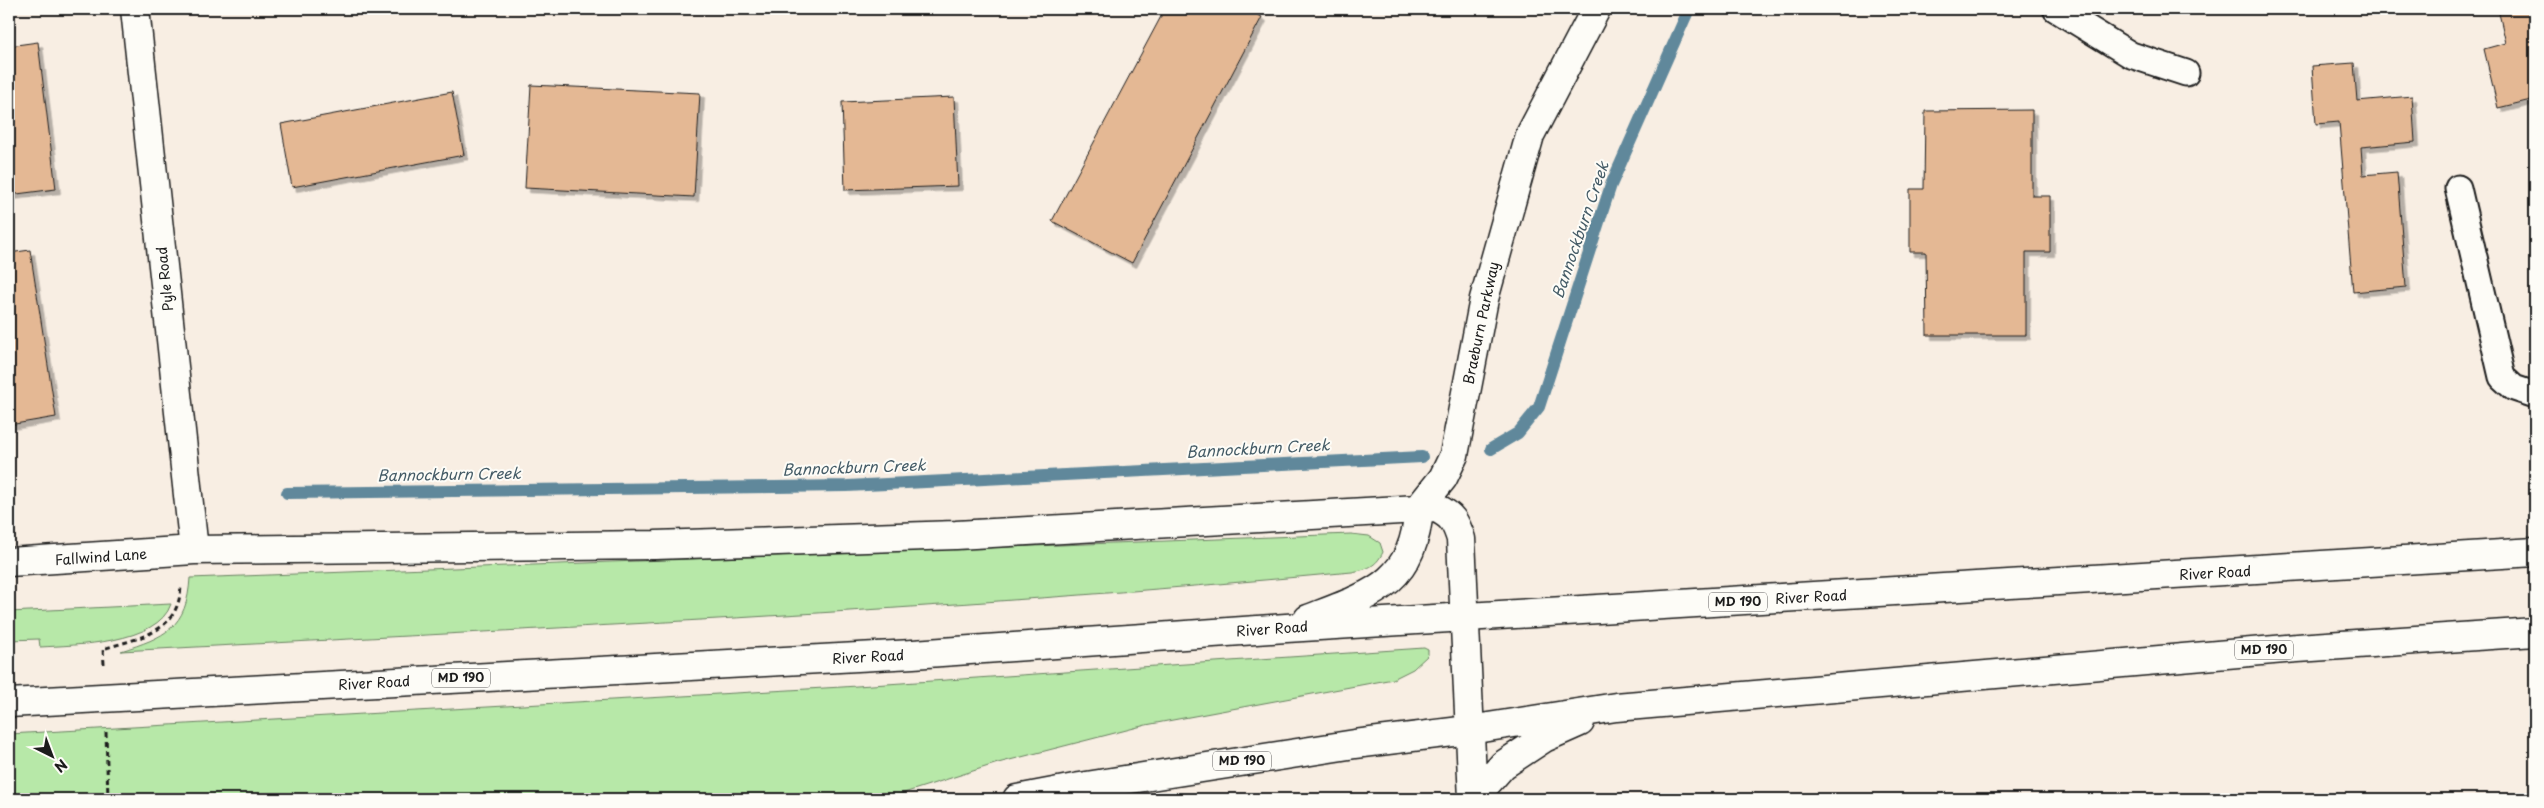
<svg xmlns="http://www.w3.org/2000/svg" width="2544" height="808" font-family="'Playpen Sans',sans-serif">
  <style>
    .green { fill: #b7e8a8; stroke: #6a8262 }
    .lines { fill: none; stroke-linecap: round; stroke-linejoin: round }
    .stream { stroke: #60889b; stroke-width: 12 }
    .building { fill: #e4b894; stroke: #1c1c1c; filter: url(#shadow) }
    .service-casing { stroke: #1c1c1c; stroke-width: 29 }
    .minor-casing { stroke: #1c1c1c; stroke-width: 31 }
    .primary-casing { stroke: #1c1c1c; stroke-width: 31 }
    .path { stroke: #1c1c1c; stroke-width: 3; stroke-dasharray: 5 4; stroke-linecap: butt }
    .service { stroke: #fdfcf7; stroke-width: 25 }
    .minor { stroke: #fdfcf7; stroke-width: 28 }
    .primary { stroke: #fdfcf7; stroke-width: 28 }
    .labels { text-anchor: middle; stroke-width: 4; stroke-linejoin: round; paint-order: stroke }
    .shield { fill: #fdfcf7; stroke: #605f5e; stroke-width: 1 }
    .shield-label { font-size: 12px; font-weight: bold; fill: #1c1c1c }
    .street-label { font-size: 14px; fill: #1c1c1c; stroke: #fdfcf7 }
    .water-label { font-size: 15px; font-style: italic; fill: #445b66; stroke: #fdfcf7 }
  </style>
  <defs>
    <filter id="shadow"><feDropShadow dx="4.5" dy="4.5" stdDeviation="0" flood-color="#0004"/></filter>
  </defs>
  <rect width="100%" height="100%" fill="#f8eee3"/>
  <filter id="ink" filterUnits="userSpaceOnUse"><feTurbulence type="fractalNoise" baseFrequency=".02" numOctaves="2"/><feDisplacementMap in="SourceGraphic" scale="10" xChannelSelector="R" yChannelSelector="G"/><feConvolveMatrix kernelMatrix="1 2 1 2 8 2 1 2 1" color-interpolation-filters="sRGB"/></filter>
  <g filter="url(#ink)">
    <path class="green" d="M1351,534L1369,536L1380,543L1383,552C1376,567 1367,569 1352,572C943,611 532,629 121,651C165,637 187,628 190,578Z
      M171,604C158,644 75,645 40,647L39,639L9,640V612Z
      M1424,648L1428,650V655L1413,669L1393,679L1146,725L998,763L885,799H9V734L842,687Z"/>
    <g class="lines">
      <path class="stream" d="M1491,449L1518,433L1539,407L1611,185L1689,9
        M287,493L847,486L1422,457"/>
    </g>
    <path class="building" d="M1165,9H1246L1262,17L1132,263L1052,221Z
      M2498,9H2535V99L2498,108L2484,49L2506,43Z
      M38,42L56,189L9,195V46Z
      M2354,63L2357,101L2412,96L2415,142L2361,147L2363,175L2397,172L2406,287L2353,292L2339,122L2316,124L2312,66Z
      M531,85L700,93L694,197L525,188Z
      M452,92L464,155L292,187L281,124Z
      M954,97L958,186L845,190L842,102Z
      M2032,110V196H2050V252H2026V335H1927L1926,252H1910V189H1924L1925,111Z
      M30,250L56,417L9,425V253Z"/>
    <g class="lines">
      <g class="service-casing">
        <path id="service" d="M2056,9L2131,55L2186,73
          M2458,188L2502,377L2514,388L2535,395"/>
      </g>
      <g class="minor-casing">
        <path id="minor" d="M135,9L194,550
          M1419,508L1443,478L1454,455L1484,299L1530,135L1596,9
          M9,562L194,550L655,545L956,535L1436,508C1452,515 1456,523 1461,539L1473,799"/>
      </g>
      <g class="primary-casing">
        <path id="primary" d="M1308,619C1371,595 1414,584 1419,508
          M9,703L913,654L1286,628L2535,552
          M1017,799L1080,787L1355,744L1469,730L1616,707L2297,648L2535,632
          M1473,799L1503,765L1544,738L1580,722"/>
      </g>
      <path class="path" d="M104,664L103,649C141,637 179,633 181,585
        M106,732L108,799"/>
      <use href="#service" class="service"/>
      <use href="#minor" class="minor"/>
      <use href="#primary" class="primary"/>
    </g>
  </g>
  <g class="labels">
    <g class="shield">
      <rect x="1709" y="592.5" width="58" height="19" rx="4"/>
      <rect x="2235" y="640.5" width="58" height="19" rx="4"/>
      <rect x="432" y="668.5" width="58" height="19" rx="4"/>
      <rect x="1213" y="751.5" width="58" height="19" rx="4"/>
    </g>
    <g class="shield-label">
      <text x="1738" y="606">MD 190</text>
      <text x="2264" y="654">MD 190</text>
      <text x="461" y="682">MD 190</text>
      <text x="1242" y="765">MD 190</text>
    </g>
    <g class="street-label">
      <text transform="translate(165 279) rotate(-96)" y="5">Pyle Road</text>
      <text transform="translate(1481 323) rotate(-78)" y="5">Braeburn Parkway</text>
      <text transform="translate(101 557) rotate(-4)" y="5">Fallwind Lane</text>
      <text transform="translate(2215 573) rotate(-3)" y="5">River Road</text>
      <text transform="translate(1811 597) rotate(-3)" y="5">River Road</text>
      <text transform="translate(1272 629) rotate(-4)" y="5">River Road</text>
      <text transform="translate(868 657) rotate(-3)" y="5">River Road</text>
      <text transform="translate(374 683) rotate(-3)" y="5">River Road</text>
    </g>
    <g class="water-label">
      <text transform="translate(1581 230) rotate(-71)" y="5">Bannockburn Creek</text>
      <text transform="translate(1258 449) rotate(-3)" y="5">Bannockburn Creek</text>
      <text transform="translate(854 468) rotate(-2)" y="5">Bannockburn Creek</text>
      <text transform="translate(449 475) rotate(-1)" y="5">Bannockburn Creek</text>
    </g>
  </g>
  <rect width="2544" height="808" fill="none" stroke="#fdfcf7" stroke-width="30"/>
  <rect x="15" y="15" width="2514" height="778" fill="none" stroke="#1c1c1c" stroke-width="2" filter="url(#ink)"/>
  <g transform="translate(52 756) rotate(138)" stroke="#fdfcf7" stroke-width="4" paint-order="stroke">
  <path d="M0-4L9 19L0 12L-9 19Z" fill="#1c1c1c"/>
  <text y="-8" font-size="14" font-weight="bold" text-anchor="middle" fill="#1c1c1c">N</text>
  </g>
</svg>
